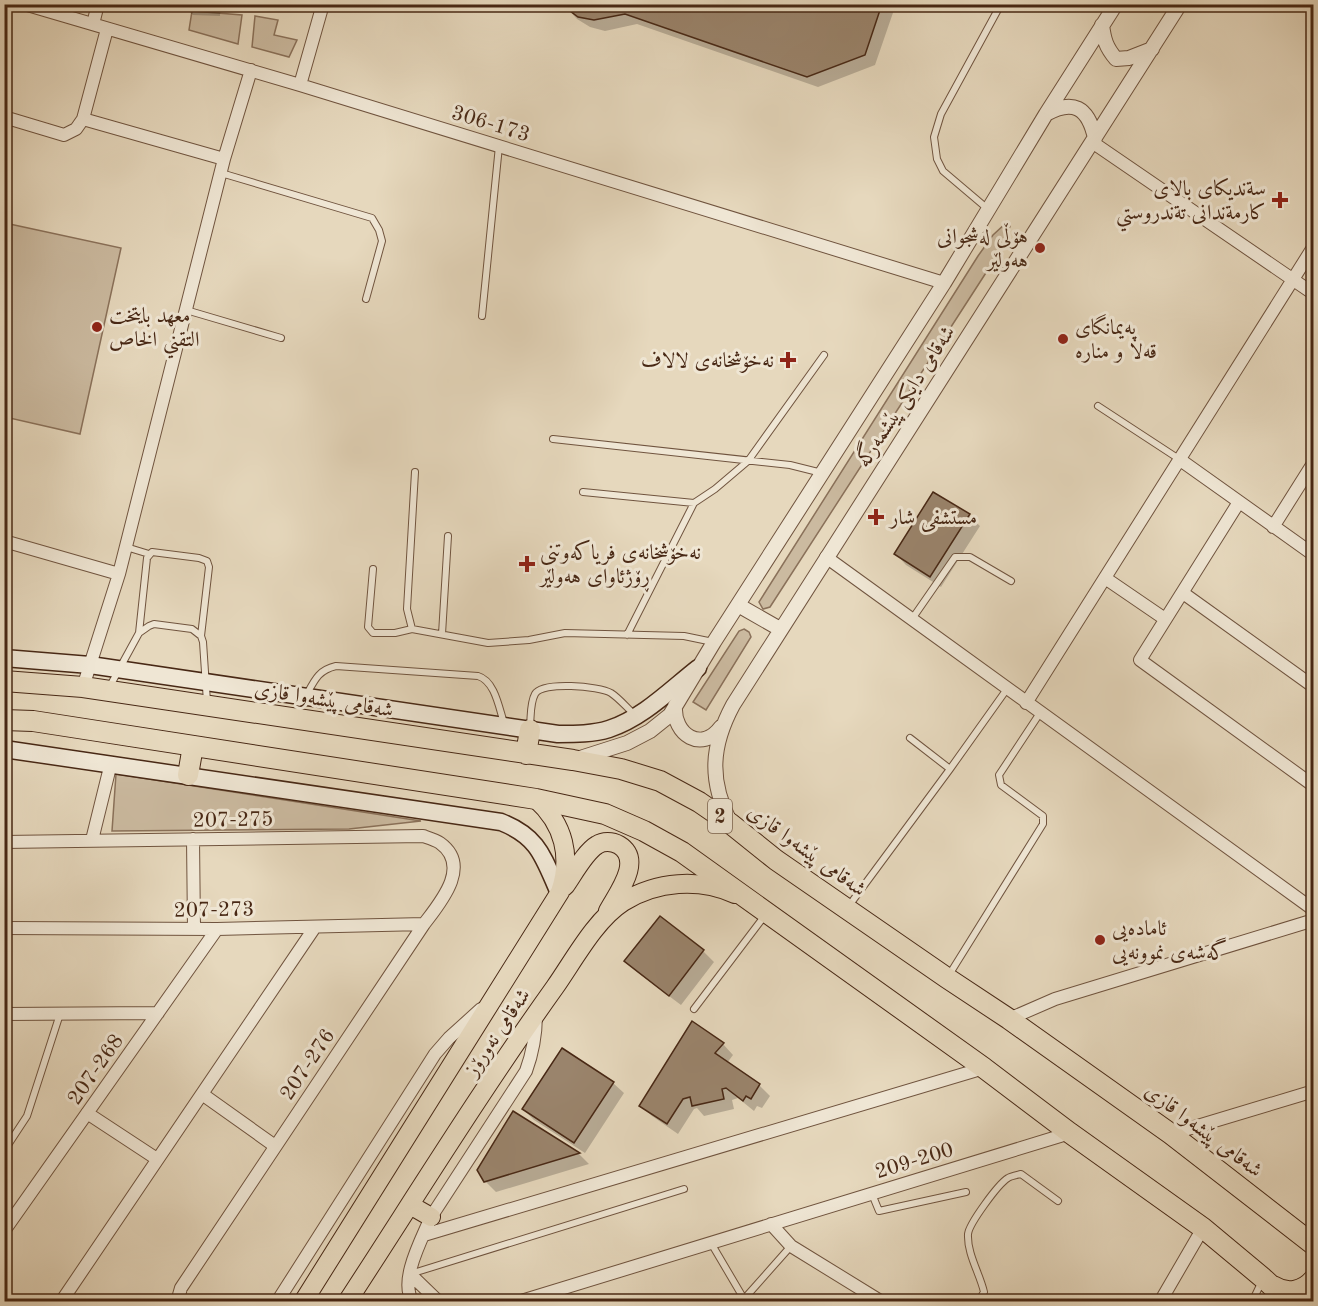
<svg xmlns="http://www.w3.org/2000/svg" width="1318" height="1306" font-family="'Old Standard TT',Amiri,serif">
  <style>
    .green { fill: #cbbaa0; stroke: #8a715a; stroke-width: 1.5 }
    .shadow { fill: #0003 }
    .building { fill: #9a846c; stroke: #482815; stroke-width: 1.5 }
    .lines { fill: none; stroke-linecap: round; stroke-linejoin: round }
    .service-casing { stroke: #70543f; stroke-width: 8 }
    .minor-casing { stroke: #70543f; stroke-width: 14 }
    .tertiary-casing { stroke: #70543f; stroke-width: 16 }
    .secondary-casing { stroke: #482815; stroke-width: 19 }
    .primary-casing { stroke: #482815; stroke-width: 20 }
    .trunk-casing { stroke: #482815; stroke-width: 22 }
    .service { stroke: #efe6d4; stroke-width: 6 }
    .minor { stroke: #efe6d4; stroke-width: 12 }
    .tertiary { stroke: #efe6d4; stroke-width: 14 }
    .secondary { stroke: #efe6d4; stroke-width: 16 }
    .primary { stroke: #e6d8bd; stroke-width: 18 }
    .trunk { stroke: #e6d8bd; stroke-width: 20 }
    .poi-dot { fill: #8f2418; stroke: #efe6d4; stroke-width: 2 }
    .labels { text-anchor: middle; stroke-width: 6; stroke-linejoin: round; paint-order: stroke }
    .shield { fill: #efe6d4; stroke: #7a614e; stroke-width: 1.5 }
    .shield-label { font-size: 20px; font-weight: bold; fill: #482815 }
    .street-label { font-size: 21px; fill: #482815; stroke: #efe6d4 }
    .poi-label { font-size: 21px; fill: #482815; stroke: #efe6d4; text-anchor: start }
  </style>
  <rect width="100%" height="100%" fill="#e6d8bd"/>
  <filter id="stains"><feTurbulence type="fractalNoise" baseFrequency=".00333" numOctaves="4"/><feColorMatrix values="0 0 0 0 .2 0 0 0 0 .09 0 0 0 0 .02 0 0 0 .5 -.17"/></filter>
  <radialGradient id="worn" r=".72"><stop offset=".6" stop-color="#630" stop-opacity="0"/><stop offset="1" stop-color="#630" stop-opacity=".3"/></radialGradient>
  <path class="green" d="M192,11L242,15L238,44L189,30Z
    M255,16L278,20L274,35L297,40L289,57L252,47Z
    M5,223L121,248L80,434L5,417Z
    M1006,223L1010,226L1006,240L991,265L770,607L763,609L759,602L978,256L993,235Z
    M744,629L749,632L751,637L706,710L693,702L739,631Z
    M116,774L421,821L349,829L112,831Z"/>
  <path class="shadow" d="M185,4H221L220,16L193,15L185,8Z
    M563,4H896L875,65L818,87L637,24L605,31L590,27L577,19Z
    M969,516L980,526L941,587L906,565L896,554Z
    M660,918L703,951L714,962L681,1005L637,972L626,961Z
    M723,1044L733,1055L727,1063L759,1085L770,1096L762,1108L757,1106L754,1111L738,1098L732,1100L734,1109L704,1116L697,1108L694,1109L678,1134L652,1116L641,1106Z
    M613,1083L624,1093L585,1153L534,1120L523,1109Z
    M513,1113L579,1154L589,1164L496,1192L485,1181Z"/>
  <path class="building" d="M183,4H213V9L183,8Z
    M561,4H882L865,55L807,77L625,14L594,20L578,17Z
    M933,492L970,514L930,577L894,554Z
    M660,916L704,950L669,996L624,961Z
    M692,1021L724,1043L715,1053L760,1084L751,1099L746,1096L743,1101L726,1088L722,1089L724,1099L692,1106L690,1097L683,1099L667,1124L639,1106Z
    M562,1048L614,1082L574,1143L522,1109Z
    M513,1111L580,1153L484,1182L477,1170Z"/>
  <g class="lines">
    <g class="service-casing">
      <path id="service" d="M221,173L372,218L379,230L382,241L366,299
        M989,210L943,171L937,159L934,137L941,114L1001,4
        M186,310L281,338
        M482,316L499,146
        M1098,406L1179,459
        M553,439L790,465L822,473
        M415,472L407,609L412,629L488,643L529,640L565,633L684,636L713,642
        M583,492L694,503L715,489L748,461L824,355
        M126,547L149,554
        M373,569L368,627L373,633H395L412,629
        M912,619L955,557H970L1011,581
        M139,633L147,558L152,552L199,558L207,561L209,567L201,636
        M442,634L448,536
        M627,635L694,503
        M110,686L139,633L149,626L154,624L192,629L201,636L203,642L207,702
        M307,694C315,679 319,670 336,666L478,676C495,681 499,708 504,723
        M530,726C531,716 530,703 535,694C542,681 599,686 611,693C619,698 628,709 635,715
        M910,738L950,769
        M848,907L950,769L1007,689
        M949,975L1043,824V816L1001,785L999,775L1040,713
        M694,1009L766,914
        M4,1151L27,1116L60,1014
        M872,1194L879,1211L966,1192
        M711,1243L744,1299L743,1301
        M410,1274L684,1189
        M745,1302L744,1299L791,1246
        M978,1302L984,1292C980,1274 967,1254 968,1234C969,1224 998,1184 1008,1178C1011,1176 1017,1175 1021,1174L1058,1201
        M1252,1302L1262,1281"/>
    </g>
    <g class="minor-casing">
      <path id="minor" d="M24,4L300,85L944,283
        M93,24L98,4
        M300,85L323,4
        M4,117L64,135L76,129L83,119L107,29
        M83,119L224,159
        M1092,142L1314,294
        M1179,459L1314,555
        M1239,502L1140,660L1314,786
        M1273,527L1314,462
        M4,541L119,574
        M826,557L1314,910
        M1105,578L1165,619
        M1183,593L1314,687
        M83,687L119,574L224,159L251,70
        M1026,703L1314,246
        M193,839L194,929
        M92,840L111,763
        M4,842L423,836C429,838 436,840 440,843C472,866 440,903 424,924L181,1288L177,1302
        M4,928L217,929L424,924
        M4,1014L158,1013
        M1009,1019L1055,999L1314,920
        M202,1094L275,1146
        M87,1113L157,1159
        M1171,1134L1314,1091
        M771,1224L791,1246L882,1302
        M4,1231L217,929
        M424,1235L984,1068
        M410,1274L439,1302
        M61,1302L315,927
        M277,1302L435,1054L449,1038L481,1009
        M413,1302C398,1281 423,1237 431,1217L526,1071C533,1052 536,1035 536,1014
        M518,1302L1070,1133
        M1160,1302L1203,1228"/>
    </g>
    <g class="tertiary-casing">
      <path id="tertiary" d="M1102,25C1104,40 1106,47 1116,59L1129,58L1152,49
        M1046,114C1073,99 1088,107 1095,138
        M738,605L780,629
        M675,706C673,735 702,753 721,727
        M577,759L627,743L650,731L670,715L714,642L944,283L1046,114L1116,4
        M730,822C709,780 711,746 733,705L1180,4
        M145,1302H146"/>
    </g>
    <g class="secondary-casing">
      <path id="secondary" d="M4,658L90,665L558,734C576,734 593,734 609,729C643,718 671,689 698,668
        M4,749L501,822C539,837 543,857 559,893"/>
    </g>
    <g class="primary-casing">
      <path id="primary" d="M565,886C573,875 585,852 597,845C603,841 612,841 619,845C644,860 617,894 608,911
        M410,1205L431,1217
        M303,1302L560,892C572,857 564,824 536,799
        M347,1302C416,1196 482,1089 555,987C574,960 595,920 623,902C657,881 699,878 735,894"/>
    </g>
    <g class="trunk-casing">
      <path id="trunk" d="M4,681L83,687L573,760L621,769L660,781L699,802L731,824L776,860L947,978L1009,1019L1171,1134L1314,1245
        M4,720L33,721L536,799L605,814L644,831L682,852L984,1068L1070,1133L1203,1228L1263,1278L1289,1302
        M526,754L530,730
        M188,775L193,746
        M1273,1286C1287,1295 1303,1292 1314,1279"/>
    </g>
    <use href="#service" class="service"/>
    <use href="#minor" class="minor"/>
    <use href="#tertiary" class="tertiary"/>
    <use href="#secondary" class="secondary"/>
    <use href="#primary" class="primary"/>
    <use href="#trunk" class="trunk"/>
  </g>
  <g class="poi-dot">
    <path d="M1277 191h6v6h6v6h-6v6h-6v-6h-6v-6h6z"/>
    <circle cx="1040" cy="248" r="6"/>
    <circle cx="97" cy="327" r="6"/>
    <circle cx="1063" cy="339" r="6"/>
    <path d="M785 351h6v6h6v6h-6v6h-6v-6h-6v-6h6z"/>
    <path d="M873 508h6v6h6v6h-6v6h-6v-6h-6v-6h6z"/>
    <path d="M524 555h6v6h6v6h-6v6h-6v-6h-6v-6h6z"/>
    <circle cx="1100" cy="940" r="6"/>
  </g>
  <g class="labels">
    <rect class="shield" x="708" y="799" width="24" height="34" rx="4.5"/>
    <g class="shield-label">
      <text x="720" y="823">2</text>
    </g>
    <g class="street-label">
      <text transform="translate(491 123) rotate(17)" y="7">306-173</text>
      <text transform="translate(905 396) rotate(-57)" y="7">شەقامی دایکی پێشمەرگە</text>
      <text transform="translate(324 699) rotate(9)" y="7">شەقامی پێشەوا قازی</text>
      <text transform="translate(233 819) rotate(-1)" y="7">207-275</text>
      <text transform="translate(807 850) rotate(36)" y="7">شەقامی پێشەوا قازی</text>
      <text transform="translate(214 909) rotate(-1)" y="7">207-273</text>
      <text transform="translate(497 1032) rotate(-56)" y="7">شەقامی نەورۆز</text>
      <text transform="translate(307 1064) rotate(-56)" y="7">207-276</text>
      <text transform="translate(95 1069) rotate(-55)" y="7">207-268</text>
      <text transform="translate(1204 1130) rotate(37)" y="7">شەقامی پێشەوا قازی</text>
      <text transform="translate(914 1160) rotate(-17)" y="7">209-200</text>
    </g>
    <g class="poi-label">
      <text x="1266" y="195" text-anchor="end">سةنديكاى بالاى<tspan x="1266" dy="24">كارمةندانى تةندروستي</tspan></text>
      <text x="1028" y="243" text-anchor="end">هۆڵی لەشجوانی<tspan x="1028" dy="24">هەولێر</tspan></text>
      <text x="109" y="322">معهد بايتخت<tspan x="109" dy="24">التقني الخاص</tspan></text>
      <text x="1075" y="334">پەیمانگای<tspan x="1075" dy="24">قەلا و منارە</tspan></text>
      <text x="774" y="367" text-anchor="end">نەخۆشخانەی لالاف</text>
      <text x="890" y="524">مستشفى شار</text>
      <text x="540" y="559">نەخۆشخانەی فریاکەوتنی<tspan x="540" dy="24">ڕۆژئاوای هەولێر</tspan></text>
      <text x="1112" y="935">ئامادەیی<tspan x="1112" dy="24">گەشەی نموونەیی</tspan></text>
    </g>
  </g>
  <rect width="1318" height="1306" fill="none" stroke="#e6d8bd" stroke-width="24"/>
  <rect x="6" y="6" width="1306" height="1294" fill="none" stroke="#482815" stroke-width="3"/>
  <rect x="12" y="12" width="1294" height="1282" fill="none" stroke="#482815" stroke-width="1.5"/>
  <rect width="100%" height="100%" filter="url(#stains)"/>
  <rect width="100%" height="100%" fill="url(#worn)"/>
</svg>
